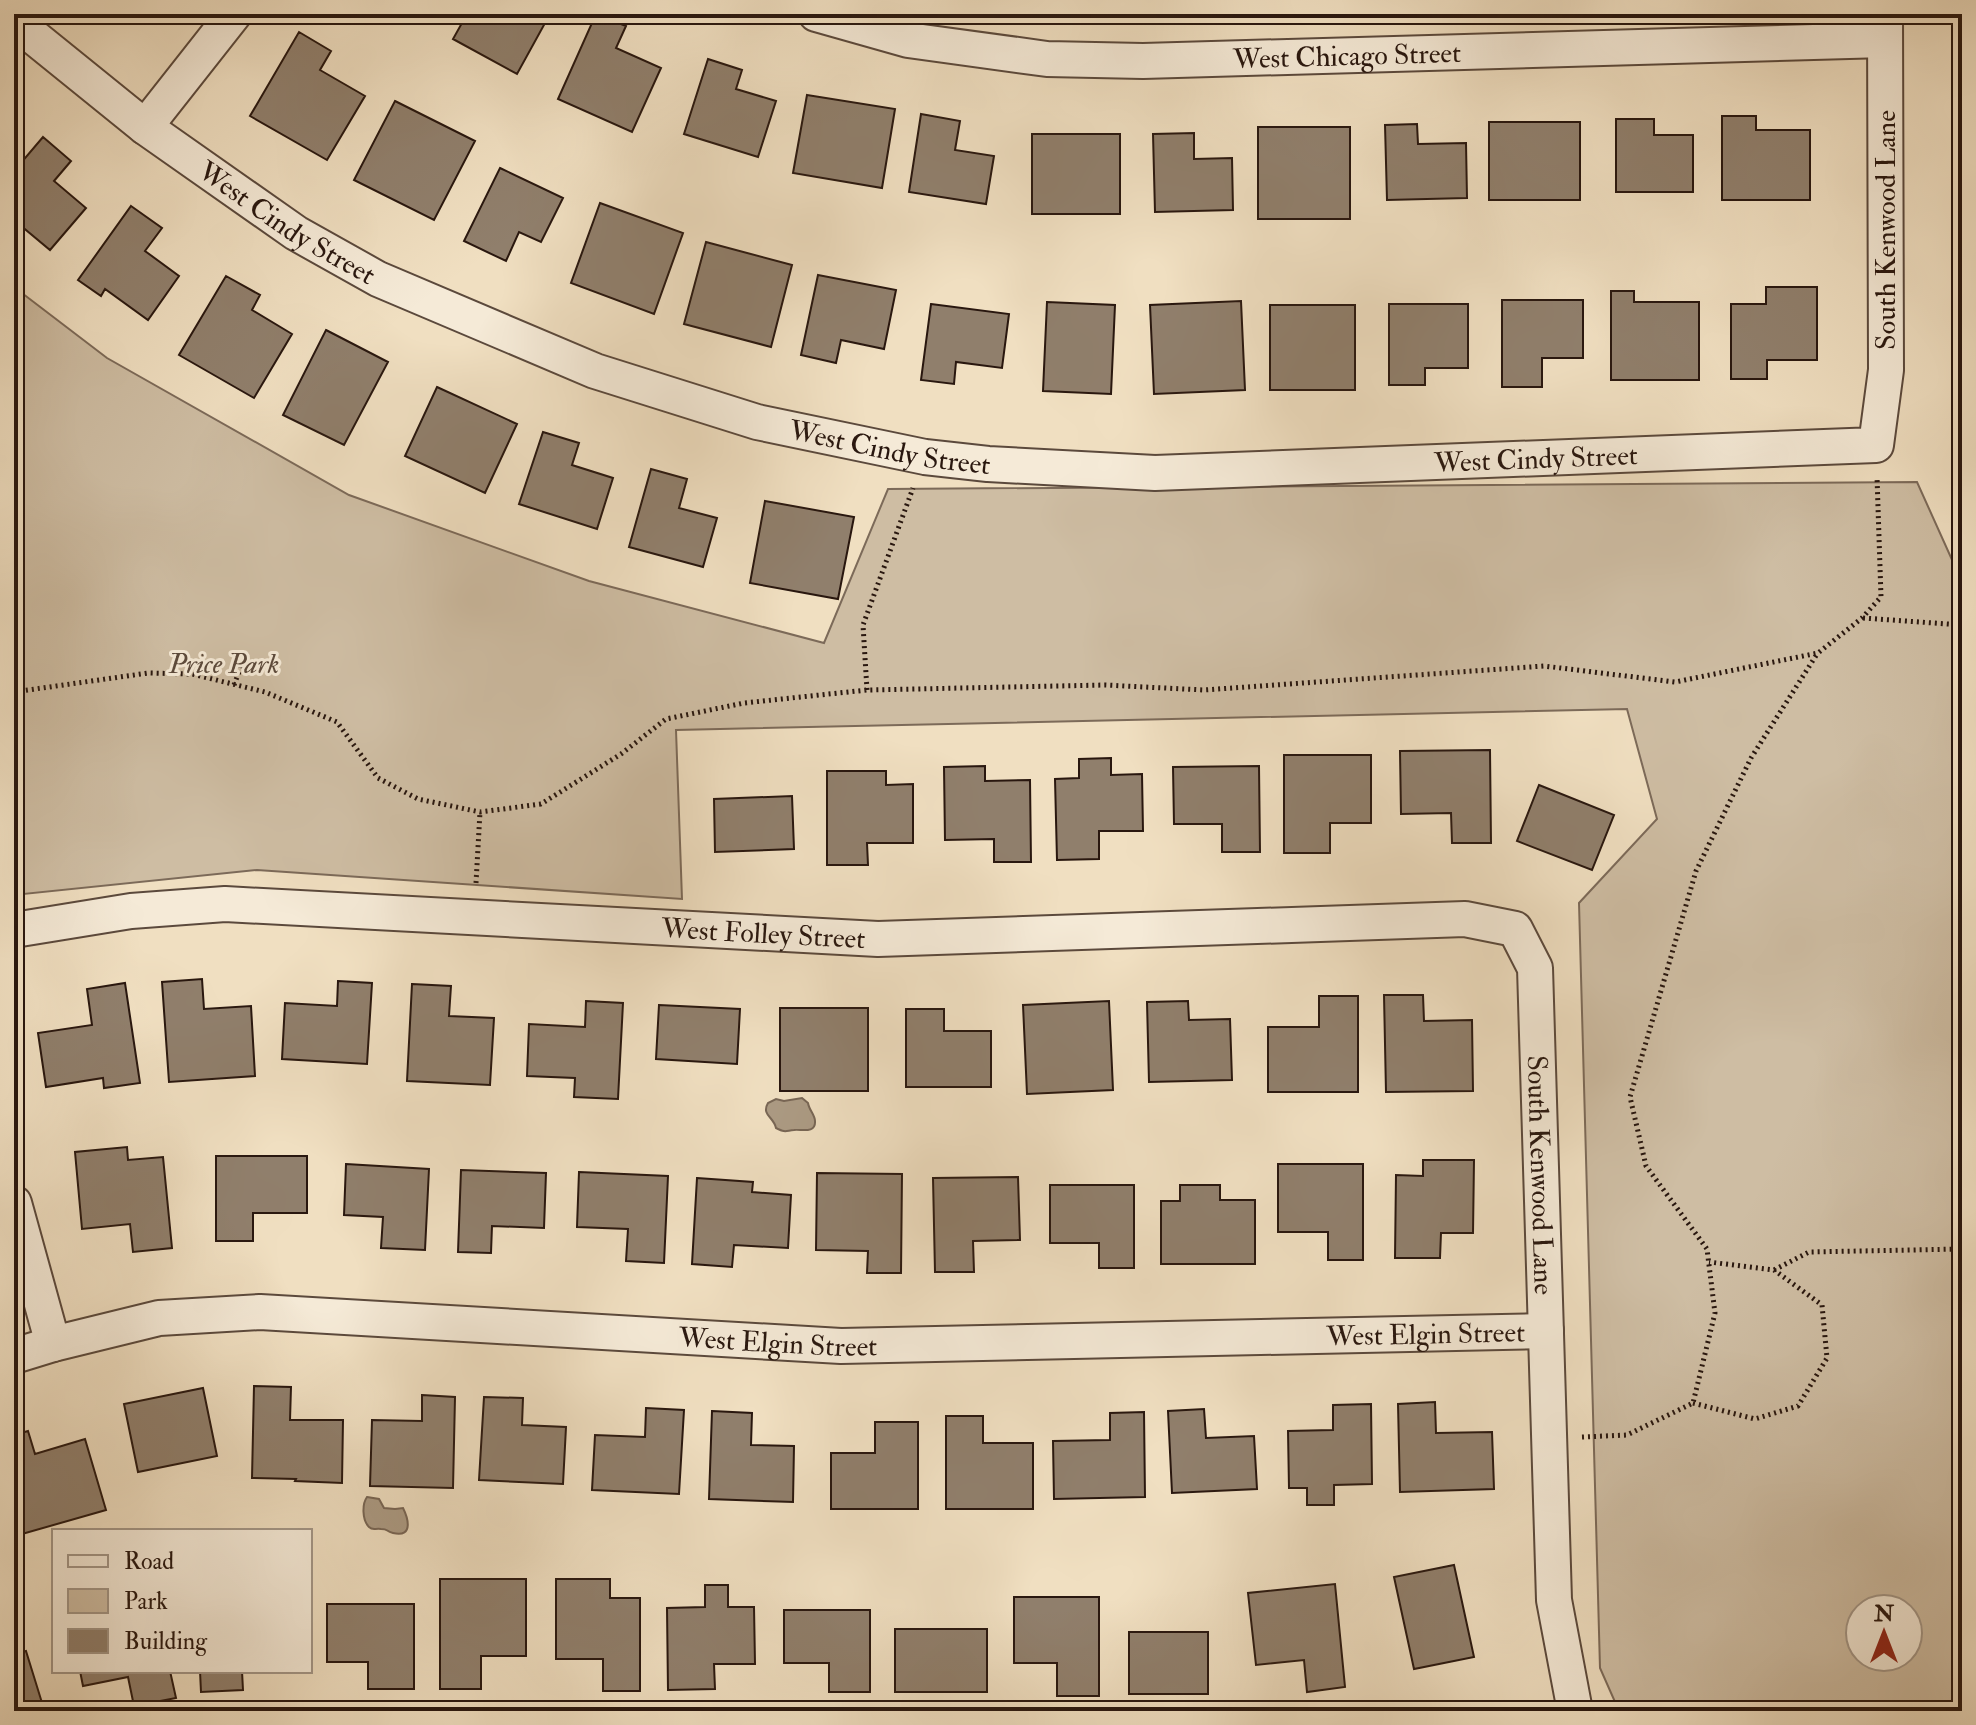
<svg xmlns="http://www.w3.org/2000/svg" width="1976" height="1725" font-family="'IM FELL Double Pica',serif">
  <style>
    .green { fill: #cebda3; stroke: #7c6a59; stroke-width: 2; fill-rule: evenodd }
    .water { fill: #ac9b84; stroke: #786655; stroke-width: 2 }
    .building { fill: #907f6c; stroke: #29170f; stroke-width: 2 }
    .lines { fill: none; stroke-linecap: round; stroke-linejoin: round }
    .minor-casing { stroke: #5b493c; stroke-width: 38 }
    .path { stroke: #29170f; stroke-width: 5; stroke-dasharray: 2 4; stroke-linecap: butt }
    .minor { stroke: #f5ead7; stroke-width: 34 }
    .labels { text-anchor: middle; stroke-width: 6; stroke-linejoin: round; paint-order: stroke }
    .street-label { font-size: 28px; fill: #29170f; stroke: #f5ead7 }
    .park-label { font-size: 28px; font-style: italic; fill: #5b493b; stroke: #f5ead7 }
  </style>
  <rect width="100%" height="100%" fill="#f0dfc1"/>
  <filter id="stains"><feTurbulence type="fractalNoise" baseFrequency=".0025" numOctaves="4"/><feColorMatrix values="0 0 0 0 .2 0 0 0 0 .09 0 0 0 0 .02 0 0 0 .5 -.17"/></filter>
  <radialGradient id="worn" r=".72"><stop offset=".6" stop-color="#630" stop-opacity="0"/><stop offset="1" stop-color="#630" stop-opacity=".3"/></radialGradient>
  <path class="green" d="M14,287L107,358L349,495L589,581L824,643L888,489L1917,482L1953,562L1962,563V1711H1619L1600,1668L1579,903L1657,819L1627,709L676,730L682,899L257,870L14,895ZM1860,1609H1908V1657H1860Z"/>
  <path class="water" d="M802,1098L808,1103C809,1110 815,1115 815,1121C816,1134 801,1129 794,1130C785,1131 786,1133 776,1128C774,1117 761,1115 768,1103L776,1099L784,1101Z
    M367,1497L379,1499L384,1508L395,1509L403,1508C407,1516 415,1538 393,1533C385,1531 389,1529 381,1529C375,1528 373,1531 369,1527C362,1520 362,1504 367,1497Z"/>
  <path class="building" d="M467,14H550L517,74L453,39Z
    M596,14L626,26L616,48L661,68L632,132L558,99Z
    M1958,14H1962V93H1958Z
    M299,32L331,51L320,70L365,96L327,160L250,116Z
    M708,59L742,70L736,89L776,101L758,157L684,134Z
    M807,95L895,109L882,188L793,173Z
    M395,101L475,141L434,220L354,180Z
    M921,114L960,121L955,150L994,156L986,204L909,192Z
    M1722,116H1756V130H1810V200H1722Z
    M1616,119H1654V135H1693V192H1616Z
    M1957,121H1962V211H1957Z
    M1489,122H1580V200H1489Z
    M1417,124L1418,144L1466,143L1467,198L1387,200L1385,125Z
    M1258,127H1350V219H1258Z
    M1194,133V159L1232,158L1233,210L1155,212L1153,134Z
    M1032,134H1120V214H1032Z
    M43,137L71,161L54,181L86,208L50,250L14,220V171Z
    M500,168L563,198L541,242L519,232L506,261L464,241Z
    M600,203L683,233L654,314L571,283Z
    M131,206L162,228L145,251L179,276L148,320L105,289L101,296L78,280Z
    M706,242L792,265L771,347L684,324Z
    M818,275L896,290L884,349L841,340L836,363L801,355Z
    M226,276L260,295L252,310L292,334L254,398L179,355Z
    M1956,282H1962V317H1956Z
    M1766,287H1817V360H1767V379H1731V304H1766Z
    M1611,291H1634V302H1699V380H1611Z
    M1502,300H1583V358H1542V387H1502Z
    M1241,301L1245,390L1154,394L1150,305Z
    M1047,302L1115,305L1111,394L1043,391Z
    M931,304L1009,314L1002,368L956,362L954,384L921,380Z
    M1389,304H1468V368H1425V385H1389Z
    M1270,305H1355V390H1270Z
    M326,330L388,362L344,445L283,415Z
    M437,387L517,424L485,493L405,456Z
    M543,432L579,443L572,465L613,478L597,529L519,504Z
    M651,469L687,479L679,508L717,518L703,567L629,547Z
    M765,501L854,517L838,599L750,583Z
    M1490,750L1491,843H1452L1451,813L1401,814L1400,751Z
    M1284,755H1371V823H1330V853H1284Z
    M1111,758V775L1142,774L1143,831H1099V859L1057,860L1055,779L1079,778V759Z
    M985,766V781L1030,780L1031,862H994V839L945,840L944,767Z
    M1259,766L1260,852H1222V824H1174L1173,767Z
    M827,771H886V785L913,784V843H867L868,865H827Z
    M1539,785L1614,815L1592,870L1517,841Z
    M792,796L794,849L715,852L714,799Z
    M202,979L204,1009L251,1006L255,1076L169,1082L162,982Z
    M338,981L372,983L367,1064L282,1059L285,1003L337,1006Z
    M125,983L140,1083L104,1088L103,1078L46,1087L38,1033L92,1025L87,989Z
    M412,984L451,986L449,1016L494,1018L490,1085L407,1081Z
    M1384,995H1423L1424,1021L1472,1020L1473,1091L1386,1092Z
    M1319,996H1358V1092H1268V1027H1319Z
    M586,1001L623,1003L618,1099L574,1097L575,1078L527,1076L529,1024L585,1027Z
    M1109,1001L1113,1090L1027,1094L1023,1005Z
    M1188,1001L1189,1020L1230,1019L1232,1080L1149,1082L1147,1002Z
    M659,1005L740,1009L737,1064L656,1059Z
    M780,1008H868V1091H780Z
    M906,1009H944V1031H991V1087H906Z
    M127,1147L128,1160L163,1157L172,1248L133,1252L130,1224L82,1229L75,1152Z
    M216,1156H307V1213H253V1241H216Z
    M1423,1160H1474L1473,1233H1441L1440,1258H1395L1396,1175L1423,1176Z
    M346,1164L429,1169L425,1250L381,1248L383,1217L344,1215Z
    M1278,1164H1363V1260H1328V1232H1278Z
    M461,1170L546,1173L544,1228L492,1226L491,1253L458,1252Z
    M579,1172L668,1176L664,1263L626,1261L628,1229L577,1227Z
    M817,1173L902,1174L901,1273H867L868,1251L816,1250Z
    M1018,1177L1020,1240L973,1241L974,1272H935L933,1178Z
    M697,1178L753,1182L752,1192L791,1195L788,1248L734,1245L732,1267L692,1264Z
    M1050,1185H1134V1268H1099V1243H1050Z
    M1180,1185H1220V1200H1255V1264H1161V1201H1180Z
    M254,1386L291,1387L290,1420H343L342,1483L295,1481L296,1479L252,1478Z
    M203,1388L217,1456L138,1472L124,1404Z
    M422,1395L455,1397L453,1488L370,1486L372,1420L422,1421Z
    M484,1397L523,1398L522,1425L566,1427L563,1484L479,1480Z
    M1435,1402L1436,1433L1492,1432L1494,1489L1400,1492L1398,1404Z
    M1371,1404L1372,1484L1334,1485V1505H1307V1488H1289L1288,1431L1333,1430V1405Z
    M646,1408L684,1410L679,1494L592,1490L595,1435L645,1437Z
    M1204,1409L1206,1438L1254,1436L1257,1489L1172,1493L1168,1411Z
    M712,1411L752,1413L751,1445L794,1446L793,1502L709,1499Z
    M1144,1412L1145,1497L1054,1499L1053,1441L1110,1440V1413Z
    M946,1416H983V1443H1033V1509H946Z
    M875,1422H918V1509H831V1453H875Z
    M28,1431L35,1454L85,1439L106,1510L22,1534L14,1505V1435Z
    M1454,1565L1474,1657L1414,1669L1394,1577Z
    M440,1579H526V1656H481V1689H440Z
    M556,1579H610V1598H640V1691H603V1659H556Z
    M1335,1584L1345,1687L1307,1692L1304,1660L1256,1665L1248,1593Z
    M705,1585H728V1607H754L755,1664H714L715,1689L668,1690L667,1608L705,1607Z
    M1014,1597H1099V1696H1057V1663H1014Z
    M327,1604H414V1689H368V1662H327Z
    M784,1610H870V1692H829V1663H784Z
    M895,1629H987V1692H895Z
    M1129,1632H1208V1694H1129Z
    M26,1651L43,1706L26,1711H14V1654Z
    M80,1671H170L176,1698L134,1706L128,1677L83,1686Z
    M200,1671H242L243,1690L201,1692Z"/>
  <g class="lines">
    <g class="minor-casing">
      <g id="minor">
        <path id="s1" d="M816,14L908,40L1047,59L1143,61L1885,40"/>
        <path id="s2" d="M14,21L145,127L296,233L378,279L595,371L757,422L925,457L988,464L1155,473L1876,445L1886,370L1885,14"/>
        <path d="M145,127L234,14"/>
        <path id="s3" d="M14,930L131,911L225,904L878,939L1465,919L1515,929L1535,968L1554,1600L1575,1711"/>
        <path d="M14,1203L53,1344"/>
        <path id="s4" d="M14,1356L53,1344L159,1318L260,1312L841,1346L1546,1331"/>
      </g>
    </g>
    <path class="path" d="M1863,618L1962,625
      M234,685L245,656
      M867,690L863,625L913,488
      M14,692L148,673L192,674L265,692L337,722L378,778L418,799L480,812L541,804L621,754L666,719L744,703L867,690L1105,685L1204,690L1544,666L1675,682L1818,653L1862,618L1881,597L1877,477
      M476,883L480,812
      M1774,1270L1809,1252L1962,1249
      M1693,1403L1755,1419L1798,1406L1827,1358L1822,1305L1774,1270L1709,1262
      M1582,1437L1627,1435L1693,1403L1715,1313L1707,1249L1646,1166L1630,1097L1696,871L1751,758L1817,654"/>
    <use href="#minor" class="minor"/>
  </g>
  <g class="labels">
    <g class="street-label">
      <text dy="10" stroke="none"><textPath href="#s1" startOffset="536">West Chicago Street</textPath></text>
      <text dy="10" stroke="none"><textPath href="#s2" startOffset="340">West Cindy Street</textPath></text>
      <text transform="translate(1885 230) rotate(-90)" y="10">South Kenwood Lane</text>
      <text dy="10" stroke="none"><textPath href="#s2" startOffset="988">West Cindy Street</textPath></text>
      <text dy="10" stroke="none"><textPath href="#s2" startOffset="1636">West Cindy Street</textPath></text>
      <text dy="10" stroke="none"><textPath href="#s3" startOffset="752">West Folley Street</textPath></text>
      <text dy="10" stroke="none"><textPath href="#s3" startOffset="1756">South Kenwood Lane</textPath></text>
      <text dy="10" stroke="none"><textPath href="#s4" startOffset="1418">West Elgin Street</textPath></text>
      <text dy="10" stroke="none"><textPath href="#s4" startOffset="770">West Elgin Street</textPath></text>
    </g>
    <g class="park-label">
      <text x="224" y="673">Price Park</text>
    </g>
  </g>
  <rect width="1976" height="1725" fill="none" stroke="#f0dfc1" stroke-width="48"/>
  <rect x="16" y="16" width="1944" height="1693" fill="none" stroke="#29170f" stroke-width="4"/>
  <rect x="24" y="24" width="1928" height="1677" fill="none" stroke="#29170f" stroke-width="2"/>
  <rect x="52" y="1529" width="260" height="144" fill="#f5ead7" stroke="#a39687" stroke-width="2"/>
  <rect x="68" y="1555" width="40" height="12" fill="#f5ead7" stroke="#a39687" stroke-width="2"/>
  <text x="124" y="1569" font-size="24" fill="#29170f">Road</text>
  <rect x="68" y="1589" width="40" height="24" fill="#cebda3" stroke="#a39687" stroke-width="2"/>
  <text x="124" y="1609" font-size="24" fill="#29170f">Park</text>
  <rect x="68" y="1629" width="40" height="24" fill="#907f6c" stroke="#a39687" stroke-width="2"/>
  <text x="124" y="1649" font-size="24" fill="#29170f">Building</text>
  <g transform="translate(1884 1633)"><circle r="38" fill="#f5ead7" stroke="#a39687" stroke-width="2"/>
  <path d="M0-6L14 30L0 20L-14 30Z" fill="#8f2418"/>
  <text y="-12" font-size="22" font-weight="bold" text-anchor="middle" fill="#29170f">N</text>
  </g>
  <rect width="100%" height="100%" filter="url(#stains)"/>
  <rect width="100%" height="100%" fill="url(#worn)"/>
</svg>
